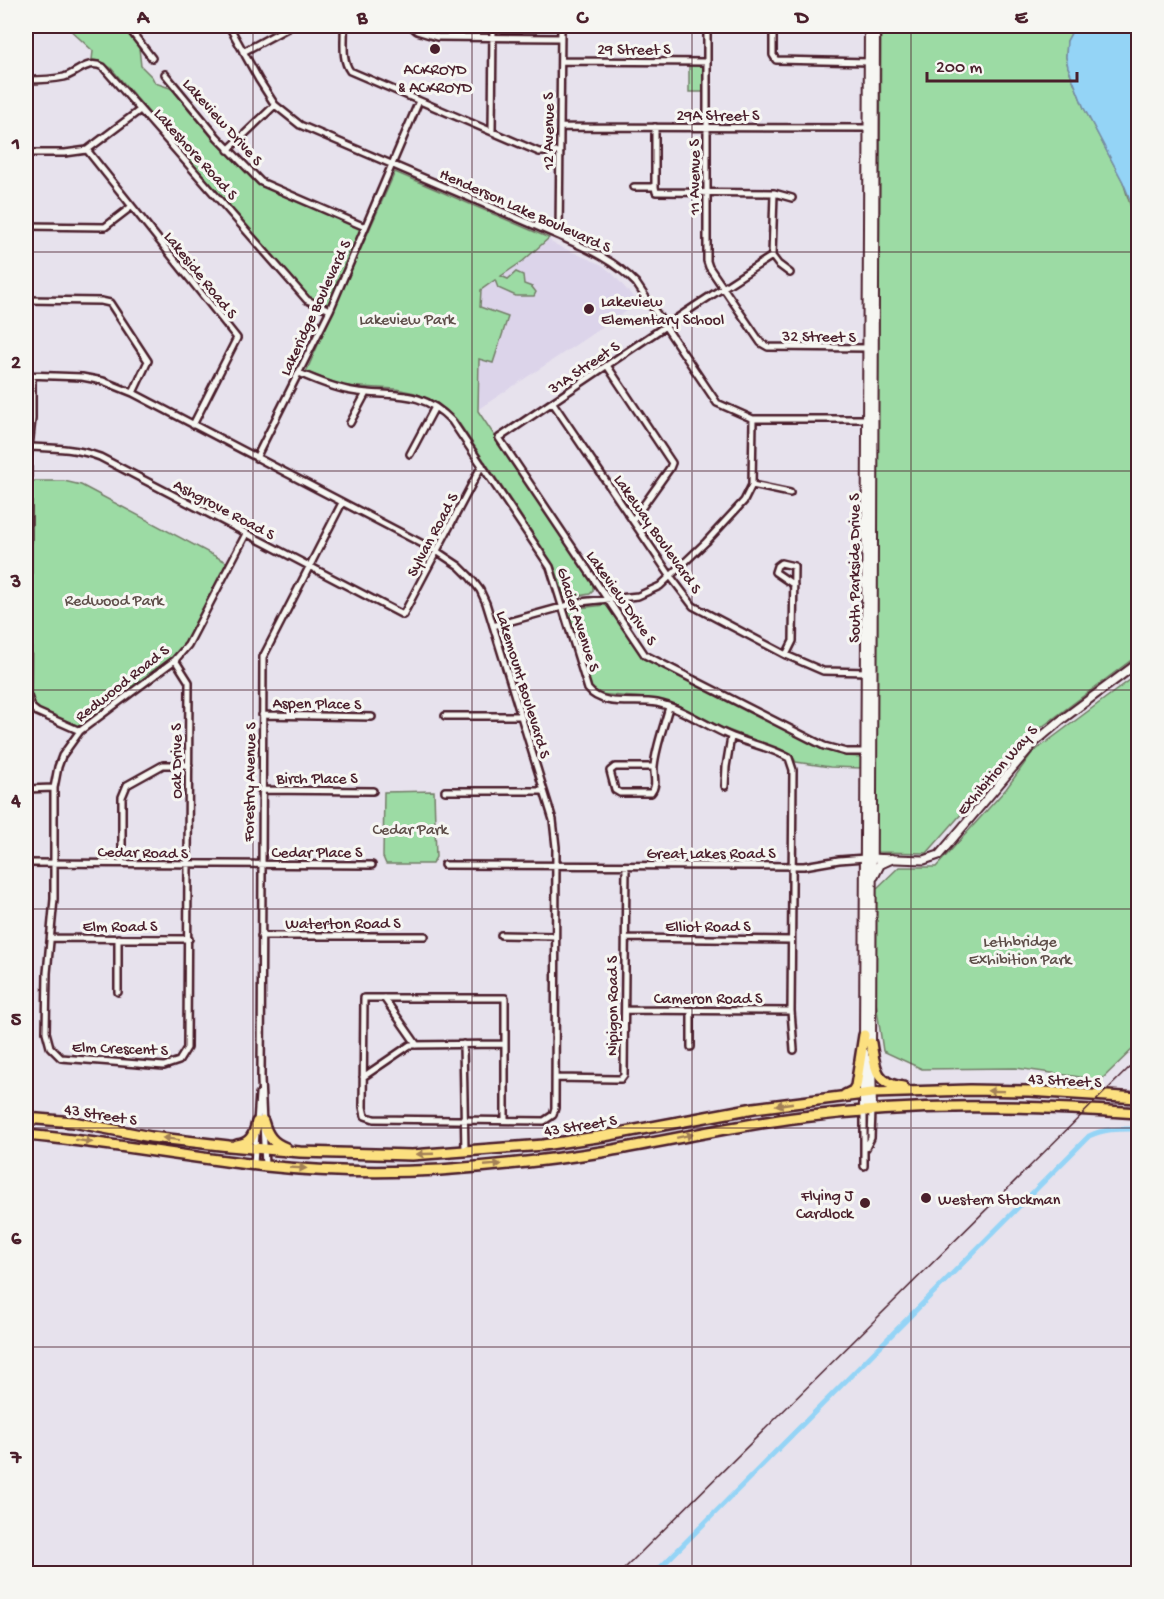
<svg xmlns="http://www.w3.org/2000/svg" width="1164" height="1599" font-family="'Gochi Hand',sans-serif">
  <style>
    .built { fill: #dcd4ea }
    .green { fill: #9cdba4; stroke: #737d68; stroke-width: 1.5 }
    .water { fill: #94d4f6; stroke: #768ca5; stroke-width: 1.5 }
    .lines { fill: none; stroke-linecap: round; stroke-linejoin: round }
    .canal { stroke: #94d4f6; stroke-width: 5 }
    .minor-casing { stroke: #4a1f2b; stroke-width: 10 }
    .tertiary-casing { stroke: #4a1f2b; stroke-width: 11 }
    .secondary-casing { stroke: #4a1f2b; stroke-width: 12 }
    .trunk-casing { stroke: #4a1f2b; stroke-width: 14 }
    .minor { stroke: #f6f6f2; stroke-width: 5 }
    .tertiary { stroke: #f6f6f2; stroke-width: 7 }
    .secondary { stroke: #f6f6f2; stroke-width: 8 }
    .trunk { stroke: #fce080; stroke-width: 9 }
    .rail { stroke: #4a1f2b; stroke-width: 1.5 }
    .oneway { fill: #a38056 }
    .grid { fill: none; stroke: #4a1f2b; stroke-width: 1.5; stroke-opacity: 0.55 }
    .poi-dot { fill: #4a1f2b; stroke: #f6f6f2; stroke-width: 2 }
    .labels { text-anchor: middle; stroke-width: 6; stroke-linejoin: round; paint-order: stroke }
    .street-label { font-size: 16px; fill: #4a1f2b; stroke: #f6f6f2 }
    .poi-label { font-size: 16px; fill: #4a1f2b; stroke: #f6f6f2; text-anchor: start }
    .park-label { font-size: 16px; fill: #5e4e49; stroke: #f6f6f2 }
    .neatline { fill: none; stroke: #4a1f2b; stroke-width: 2 }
    .grid-label { font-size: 20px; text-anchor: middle; font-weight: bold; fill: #4a1f2b }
  </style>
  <rect width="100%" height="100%" fill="#e7e2ed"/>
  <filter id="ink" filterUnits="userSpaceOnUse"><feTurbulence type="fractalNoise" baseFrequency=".0167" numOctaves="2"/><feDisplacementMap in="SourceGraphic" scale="12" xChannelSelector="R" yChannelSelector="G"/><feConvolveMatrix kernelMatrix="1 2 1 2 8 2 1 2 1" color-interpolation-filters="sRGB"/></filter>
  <g filter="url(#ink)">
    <path class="built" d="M549,238L552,243L602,265L613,274L634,298L638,297L642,301L477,410L481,290L523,261Z"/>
    <path class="green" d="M69,26H123L139,48L141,66L152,77L155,83L170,88L178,94L215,140L257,184L361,228L327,306L309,297L221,197L111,68L100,61L92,60L93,51L67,27Z
      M881,26H1075L1067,41L1066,57L1068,67L1084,108L1123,182L1138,230V655L1030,736L927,853L875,852Z
      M689,62H707L706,92H689Z
      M395,172L549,238L523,261L501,276L508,279L516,272L523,275L524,284L532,287L536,292L534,296H516L498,288L495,280L481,290L480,307L508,317L493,363L479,359L478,411L593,583V591L590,594L567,598L564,597L554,565L457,420L437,403L415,393L396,389L344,386L306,372Z
      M28,481H64L81,485L230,564L188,645L175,660L80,731L37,712L29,700Z
      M605,605L611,609L647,659L827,751L846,756L861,757V768L830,767L796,762L791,754L720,727L676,706L644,698L598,694L590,686L569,612L570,609Z
      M1138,674V1044L1101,1080L1016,1068L922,1069L883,1051L875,995L876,889L899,867H936L1006,789L1032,753Z
      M434,791L436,857L432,864H386L383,857L384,792Z"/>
    <path class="water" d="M1075,26H1138V256V230L1131,202L1123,182L1084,108L1068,67L1066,57L1067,41Z"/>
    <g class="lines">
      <path class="canal" d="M654,1574L1089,1136C1105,1128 1121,1129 1138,1129"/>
      <g class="minor-casing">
        <path id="minor" d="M127,26L152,58
          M229,26L259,80L275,105L300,125L559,236C588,249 614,260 636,283L717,403L753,419H868
          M344,26C345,40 341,59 350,71L539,152H560
          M411,26L417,31L437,37L561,38
          M707,26V261L709,267L761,343L768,347L868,348
          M773,26V55L776,60L870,62
          M243,52L291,26
          M561,61L707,62
          M165,74L217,137L261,182L365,227
          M26,80C38,80 51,80 64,77C78,73 87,59 103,67L307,300L330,310
          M561,127L871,128
          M655,127V187
          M492,131L493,26
          M87,150L237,338L193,425
          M228,150L275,105
          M26,153H65L87,150L140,110
          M634,187H655L656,192L774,193L792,198
          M774,193L772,256L778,264L790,273
          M26,226L105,227L131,207
          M559,236L561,26
          M772,256L695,306L499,438L645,655L824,746L846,752H867
          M26,300L101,301L110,303L148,361L133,393
          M608,367L672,463L670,468L633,520
          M299,373C316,380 333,388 352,391C393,398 419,387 452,421L550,567L588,689C603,708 635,699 657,703C685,709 707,727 733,737C751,744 772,748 789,758L793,770L791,1011L794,1050
          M26,375L82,377L103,381L133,393L438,552L459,566L470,577L480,590L486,603L553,820L556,847L555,1108L553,1115L544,1121L374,1119L365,1116L363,1107L364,998H505V1120
          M32,375V419L28,457L27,693L32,708L37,712L80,731
          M553,403L671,577L693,606L786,655L823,671L868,672
          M350,423L366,393
          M29,447C54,448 76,448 100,457L403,615L482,465
          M410,454L435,407
          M256,458L330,310L419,101
          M752,485L790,493
          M493,626L580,602L638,596L660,586L706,542L744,501L752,485L753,419
          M786,655L793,641L794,566L781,563L777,566L775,572L794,585
          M175,660L189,682L187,1048L179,1061L164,1066L61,1058L50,1047L46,1032L47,973L54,899V788L58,767L62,756L80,731L175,660L188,645L246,534
          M262,715L372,717
          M445,716H520
          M654,767H615L610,771L615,790L620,793H651C658,785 653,776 654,766C656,746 664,726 669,707
          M725,786L726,767L731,737
          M26,789L54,788
          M261,790L373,791
          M445,791H543
          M26,863L372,865
          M122,863V797L127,785L163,765H189
          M444,865L804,866L839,860L865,858
          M501,935L555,936
          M261,936H425
          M51,938L189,939
          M625,938L791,940
          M118,992V938
          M384,998L417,1045
          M625,1010L791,1011
          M463,1044L465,1152
          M691,1047V1011
          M363,1077L410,1045L505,1044
          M556,1078L615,1079H621L624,1075L626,866
          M257,1123L259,1094
          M866,1148L871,1138L872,1110
          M254,1164L256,1133
          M265,1166L261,1080L263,657L342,503
          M864,1166V1111"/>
      </g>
      <g class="tertiary-casing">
        <path id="tertiary" d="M868,858L924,860L939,855L1034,743L1060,721L1138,663"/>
      </g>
      <g class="secondary-casing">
        <path id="secondary" d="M874,876L880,864L891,859
          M864,1041L869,26
          M871,1047L875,26
          M864,1053V1110
          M871,1059L872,1110"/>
      </g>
      <g class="trunk-casing">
        <path id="trunk" d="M871,1043C875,1067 875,1084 903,1087
          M845,1095L853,1091L856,1086L864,1035
          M26,1118L73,1122L151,1137L229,1146L300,1152L412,1155L543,1145L604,1136L754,1108L872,1093L970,1090L1029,1091L1138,1098
          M263,1121C267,1135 272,1143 286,1148
          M26,1135C106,1142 185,1157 266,1166C322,1172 383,1173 440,1170C496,1166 552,1160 608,1151C672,1140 736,1125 802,1117C915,1103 1025,1105 1138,1113
          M237,1145C251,1143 254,1135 257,1122"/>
      </g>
      <use href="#minor" class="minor"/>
      <use href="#tertiary" class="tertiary"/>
      <use href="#secondary" class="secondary"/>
      <use href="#trunk" class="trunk"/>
      <path class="rail" d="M619,1574L1138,1059"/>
    </g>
    <defs><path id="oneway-solid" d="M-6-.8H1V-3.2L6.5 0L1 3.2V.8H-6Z" transform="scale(1.5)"/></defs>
    <g class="oneway">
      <use href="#oneway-solid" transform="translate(996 1091) rotate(-179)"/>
      <use href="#oneway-solid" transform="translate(784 1104) rotate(172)"/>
      <use href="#oneway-solid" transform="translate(685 1136) rotate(-12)"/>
      <use href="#oneway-solid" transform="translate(171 1139) rotate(-173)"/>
      <use href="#oneway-solid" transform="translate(84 1141) rotate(9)"/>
      <use href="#oneway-solid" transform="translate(425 1154) rotate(178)"/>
      <use href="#oneway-solid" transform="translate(493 1165) rotate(-5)"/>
      <use href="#oneway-solid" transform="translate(298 1168) rotate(3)"/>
    </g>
  </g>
  <path class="grid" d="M253,26V1574M472,26V1574M692,26V1574M911,26V1574M26,252H1138M26,471H1138M26,690H1138M26,909H1138M26,1128H1138M26,1347H1138"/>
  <g class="poi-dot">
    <circle cx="435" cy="49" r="6"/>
    <circle cx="589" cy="309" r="6"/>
    <circle cx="926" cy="1198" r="6"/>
    <circle cx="865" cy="1203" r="6"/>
  </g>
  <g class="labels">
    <g class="street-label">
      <text x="634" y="54">29 Street S</text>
      <text x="718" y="120">29A Street S</text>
      <text transform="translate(224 121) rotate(48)" y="6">Lakeview Drive S</text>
      <text transform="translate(547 131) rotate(-90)" y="6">12 Avenue S</text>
      <text transform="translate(197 153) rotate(48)" y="6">Lakeshore Road S</text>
      <text transform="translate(693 177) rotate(-90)" y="6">11 Avenue S</text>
      <text transform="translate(526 209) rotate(24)" y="6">Henderson Lake Boulevard S</text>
      <text transform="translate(202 274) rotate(51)" y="6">Lakeside Road S</text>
      <text transform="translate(314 307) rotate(-65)" y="6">Lakeridge Boulevard S</text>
      <text transform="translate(819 335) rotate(1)" y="6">32 Street S</text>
      <text transform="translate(583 366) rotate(-34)" y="6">31A Street S</text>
      <text transform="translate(225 508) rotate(28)" y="6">Ashgrove Road S</text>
      <text transform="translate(659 533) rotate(55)" y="6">Lakeway Boulevard S</text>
      <text transform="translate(431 534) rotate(-62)" y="6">Sylvan Road S</text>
      <text transform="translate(853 568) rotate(-90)" y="6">South Parkside Drive S</text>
      <text transform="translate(623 597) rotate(55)" y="6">Lakeview Drive S</text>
      <text transform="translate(580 619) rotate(72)" y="6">Glacier Avenue S</text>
      <text transform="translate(121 682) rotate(-38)" y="6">Redwood Road S</text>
      <text transform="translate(525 684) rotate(73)" y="6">Lakemount Boulevard S</text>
      <text transform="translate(317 702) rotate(1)" y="6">Aspen Place S</text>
      <text transform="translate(175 761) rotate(-90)" y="6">Oak Drive S</text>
      <text transform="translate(996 769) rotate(-49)" y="6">Exhibition Way S</text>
      <text x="317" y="783">Birch Place S</text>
      <text transform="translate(248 782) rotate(-89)" y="6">Forestry Avenue S</text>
      <text transform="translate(143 851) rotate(1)" y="6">Cedar Road S</text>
      <text x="317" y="857">Cedar Place S</text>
      <text x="711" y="858">Great Lakes Road S</text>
      <text x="343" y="928">Waterton Road S</text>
      <text x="120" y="931">Elm Road S</text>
      <text x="708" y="931">Elliot Road S</text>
      <text x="708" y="1003">Cameron Road S</text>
      <text transform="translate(611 1006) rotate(-90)" y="6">Nipigon Road S</text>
      <text transform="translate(120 1047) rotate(2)" y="6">Elm Crescent S</text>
      <text transform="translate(1065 1079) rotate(3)" y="6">43 Street S</text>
      <text transform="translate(101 1113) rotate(9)" y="6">43 Street S</text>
      <text transform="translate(580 1124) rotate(-9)" y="6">43 Street S</text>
    </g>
    <g class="poi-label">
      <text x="435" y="74" text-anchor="middle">ACKROYD<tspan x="435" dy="18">&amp; ACKROYD</tspan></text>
      <text x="601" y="306">Lakeview<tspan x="601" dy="18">Elementary School</tspan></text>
      <text x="853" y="1200" text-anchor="end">Flying J<tspan x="853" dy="18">Cardlock</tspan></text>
      <text x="938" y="1204">Western Stockman</text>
    </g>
    <g class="park-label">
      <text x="407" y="324">Lakeview Park</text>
      <text x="114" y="605">Redwood Park</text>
      <text x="410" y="834">Cedar Park</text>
      <text x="1020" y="946">Lethbridge<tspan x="1020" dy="18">Exhibition Park</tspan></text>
    </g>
  </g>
  <rect width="1164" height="1599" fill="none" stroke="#f6f6f2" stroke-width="66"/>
  <path d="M927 72v9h150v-9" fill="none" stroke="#4a1f2b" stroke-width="3"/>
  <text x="936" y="72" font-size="18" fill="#4a1f2b" stroke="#f6f6f2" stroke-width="4.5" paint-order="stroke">200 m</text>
  <rect x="33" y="33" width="1098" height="1533" class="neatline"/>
  <g class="grid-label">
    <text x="143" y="23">A</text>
    <text x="362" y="23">B</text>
    <text x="582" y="23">C</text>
    <text x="802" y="23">D</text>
    <text x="1021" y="23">E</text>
    <text x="16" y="149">1</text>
    <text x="16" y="368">2</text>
    <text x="16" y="587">3</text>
    <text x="16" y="806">4</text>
    <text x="16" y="1025">5</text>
    <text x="16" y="1244">6</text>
    <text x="16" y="1463">7</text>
  </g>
</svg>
